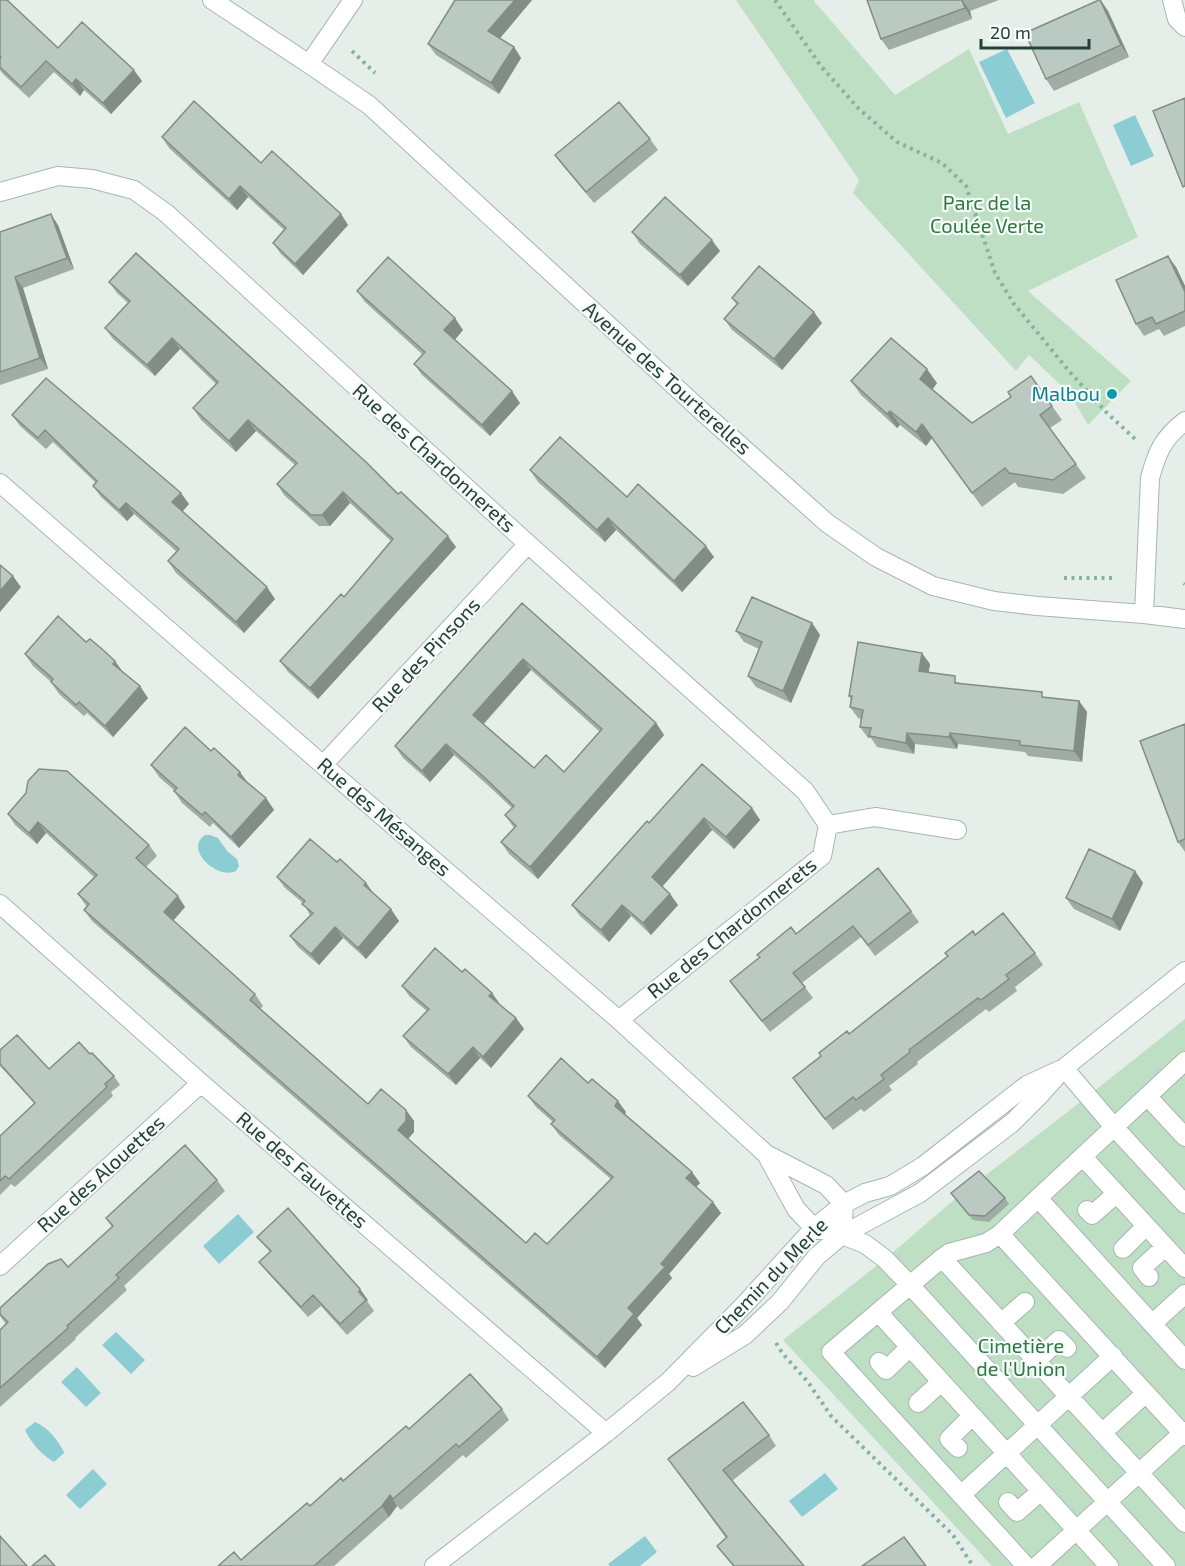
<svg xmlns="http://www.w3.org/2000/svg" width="1185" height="1566" font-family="'Exo 2',sans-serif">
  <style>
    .green { fill: #bedfc4 }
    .water { fill: #8ccdd4 }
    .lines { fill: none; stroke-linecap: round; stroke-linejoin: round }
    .minor-casing { stroke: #a7b7b0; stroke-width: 20 }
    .path { stroke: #85b2a1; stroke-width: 4; stroke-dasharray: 3 4.5; stroke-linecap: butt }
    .minor { stroke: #fff; stroke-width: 18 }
    .wall { fill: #a0ada7; fill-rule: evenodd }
    .shaded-wall { fill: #828d88 }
    .building { fill: #bac9c2; stroke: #828d88; stroke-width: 1.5; fill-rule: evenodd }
    .culture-dot { fill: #0f9aa8; stroke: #f6faf8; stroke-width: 2 }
    .labels { text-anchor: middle; stroke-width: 4.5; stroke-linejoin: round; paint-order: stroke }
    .park-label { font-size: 20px; fill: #2c7945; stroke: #f6faf8 }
    .street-label { font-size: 20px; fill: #234137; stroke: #f6faf8 }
    .culture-label { font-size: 20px; fill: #0d838f; stroke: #f6faf8; text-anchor: end }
  </style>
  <rect width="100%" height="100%" fill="#e5eee9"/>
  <path class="green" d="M736,0H815L814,1L895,95L969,49L1008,134L1079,102L1138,237L1028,291L1131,381L1088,425L1070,394L1029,355L1016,371L853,193L859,180Z
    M1185,1019V1566H992L783,1340L885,1259L955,1199L1088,1096Z"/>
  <path class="water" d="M1007,49L1035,103L1006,118L979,62Z
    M1135,115L1154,156L1131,166L1113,125Z
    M205,835H210L218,838L227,851L237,859L239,866L236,871C219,880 183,850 205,835Z
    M238,1214L254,1232L219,1264L203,1246Z
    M116,1332L145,1360L131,1374L102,1345Z
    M77,1367L101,1393L86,1407L61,1382Z
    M35,1422C49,1428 57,1439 64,1452V1453L54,1462C41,1454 33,1445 26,1432L25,1430Z
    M93,1469L107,1484L80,1509L66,1495Z
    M825,1473L838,1489L802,1517L789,1501Z
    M645,1536L657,1552L640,1566H610L608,1564Z"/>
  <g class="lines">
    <g class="minor-casing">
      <path id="minor" d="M212,0L309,64L369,105L706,415L827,523L876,557L933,586L994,601L1037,606L1144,614L1185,619
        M1172,0L1177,19L1185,27
        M309,64L353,0
        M0,192L58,176L92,179L134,190L166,213L528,544L805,791L828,825L822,856L619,1020
        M0,483L323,765L619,1020L766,1154L826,1185L844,1204L842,1235
        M1144,614L1150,478C1157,452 1163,438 1185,421
        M323,765L528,544
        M828,825L875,817L957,830
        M0,904L201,1083L606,1433
        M1185,1061L1038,1198L1185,1360
        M1064,1068L1114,1127L1185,1204
        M1147,1096L1185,1137
        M766,1154L796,1209L814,1228L842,1235L865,1244L885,1259L910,1285L1166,1566
        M1083,1157L1185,1268
        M1087,1210L1092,1215L1116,1194
        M1000,1234L1038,1198
        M1123,1249L1146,1226
        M942,1258L1185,1523
        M0,1266L201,1083
        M1149,1277L1142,1268L1165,1247
        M878,1312L1109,1566
        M1001,1323L1025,1302
        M1152,1324L1185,1294
        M1036,1361L1059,1340L1067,1348
        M879,1362L886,1370L910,1347
        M693,1367L745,1335L780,1302L817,1256L842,1235L920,1193L1012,1123L1038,1097L1064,1068L1185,971
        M918,1403L941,1382
        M1102,1433L1146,1393
        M958,1448L949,1439L972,1416
        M961,1495L1113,1356
        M1008,1502L1017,1512L1041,1491
        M434,1566L606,1433L668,1382L744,1305L814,1228L844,1204L865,1193L890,1186L923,1166L1027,1085L1064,1068
        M1026,1566L831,1352L942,1258L949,1253L986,1243L1000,1234L1185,1436
        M1037,1566L1185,1431"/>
    </g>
    <path class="path" d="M775,0L820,65L858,108L897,142L942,163L966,186L995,273L1014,304L1069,371L1106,412L1135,439
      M352,51L375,73
      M1064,578H1116
      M1184,583L1185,584
      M776,1343L783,1354L808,1382L831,1416L953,1535L973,1566"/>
    <use href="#minor" class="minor"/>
  </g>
  <path class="wall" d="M0,0L58,48L142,81L111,114L84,90L80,96L54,72L29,98L3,74L0,70Z
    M455,0H532L500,38L514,47L521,58L499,94L436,55L428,44Z
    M867,0H999L970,11L972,19L889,50L881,39Z
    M1101,0L1108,11L1129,57L1054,91L1046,79Z
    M162,137L261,163L341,214L348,225L303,275L281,254L273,243L284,230L248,197L237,210L169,148Z
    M650,139L658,150L594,203L564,167L555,155Z
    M58,225L74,269L23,288L48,369L0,385V232Z
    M632,232L720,251L688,286L640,244Z
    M1176,267L1185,286V326L1164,336L1159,329L1144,336L1136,324Z
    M109,282L398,494L456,547L318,699L288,672L280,661L344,597L391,541L350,503L330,526H319L284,495L277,484L295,465L256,431L236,452L201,420L193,408L216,384L180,349L155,376L113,339L105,328L128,303L117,293Z
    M357,291L463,330L455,339L520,403L490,436L422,375L414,364L422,354L365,302Z
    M732,298L822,323L782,370L732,330L724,319L737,305Z
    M1031,376L1062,420L1050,428L1086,478L1063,494L1018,487L1015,482L982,507L932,438L926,446L900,425L897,428L861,395L851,381L937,383L932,389L972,423L1011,397Z
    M46,378L189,504L182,512L275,599L244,633L176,573L168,561L177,552L134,514L127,521L101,497L93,486L96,483L53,442L46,449L20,426L12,415Z
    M530,470L627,497L714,557L682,592L616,530L605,542L538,482Z
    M522,603L656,723L664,735L538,879L509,854L501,842L514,828L505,815L512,808L493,790L454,755L430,782L403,758L395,746ZM531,670L600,732L564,772L534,768L484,724Z
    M812,623L820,635L791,703L756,687L748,676L759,649L744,642L736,631Z
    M86,642L123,672L148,698L113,737L87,713L84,716L59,694L51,682L33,666L25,654Z
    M930,664L928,673L960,683L1046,698L1079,701L1087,712L1082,762L1028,756L1025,752L958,744L957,749L915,744L914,754L877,747L871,738H868L860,727L861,719L858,718L850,707L851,700L849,696Z
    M1185,724V852L1178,842Z
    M211,751L266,798L274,810L239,848L213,823L210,827L182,803L174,791H175L159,777L151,765Z
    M752,808L760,820L734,849L712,830L662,887L670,894L678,905L651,935L631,916L609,942L580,916L572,905L649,823Z
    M8,814L149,845L157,856L146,867L185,907L173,921L255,994L263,1006L260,1009L368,1104L406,1110L414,1121V1132L408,1139L526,1243L547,1244L611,1179L559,1135L551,1124L553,1122L536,1107L528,1096L588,1083L626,1112L625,1114L700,1183L696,1187L721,1213L669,1274L672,1278L637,1318L642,1325L605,1368L92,921L84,910L87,907L78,894L94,877L46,833L37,844L15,825Z
    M337,862L366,883L374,894L399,921L366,959L343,938L319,965L298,947L290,936L310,915L303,903L285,888L277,877Z
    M1135,871L1143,883L1120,931L1074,909L1066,898Z
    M911,911L919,922L875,956L861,937L802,983L813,998L770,1032L730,981L796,934Z
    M975,935L1035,953L1043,965L1015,987L1017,991L989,1012L986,1009L917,1062L918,1064L889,1086L892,1090L864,1112L861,1109L833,1130L793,1078Z
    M402,986L500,1004L516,1018L524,1029L491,1068L480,1058L456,1085L411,1047L403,1036L427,1011L410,997Z
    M0,1050L49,1069L90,1054L114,1076L120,1085L111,1092L113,1096L15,1187L11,1184L0,1195V1136L35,1104L0,1066Z
    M217,1180L225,1191L124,1286L127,1290L75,1338L76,1339L0,1407V1330L6,1324L0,1316V1308L68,1267L112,1227L106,1218Z
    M951,1193L1005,1198L1009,1204L989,1222L973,1220Z
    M257,1237L368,1300L367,1301L374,1311L347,1335L321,1306L308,1317L267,1272L259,1262L270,1252Z
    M502,1409L509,1420L466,1458L463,1455L401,1510L397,1506L389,1517L334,1566H218L241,1560L310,1506L409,1429Z
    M769,1435L776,1446L732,1481L804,1566H733L717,1546L726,1538L676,1470Z"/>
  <path class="shaded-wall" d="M515,0H532L496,43L488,31Z
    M962,0L970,11L972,19L965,8Z
    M1100,0L1108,11L1129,57L1121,45Z
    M514,47L521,58L499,94L491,83Z
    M134,70L142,81L111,114L103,103Z
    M76,79L84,90L80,96L72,84Z
    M240,186L248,197L237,210L229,199Z
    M51,214L58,225L74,269L67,258Z
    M341,214L348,225L303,275L295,264Z
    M712,240L720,251L688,286L680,275Z
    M1168,256L1176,267L1185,286V292Z
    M15,277L23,288L48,369L40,358Z
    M814,312L822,323L782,370L774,359Z
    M455,318L463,330L453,342L444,330Z
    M172,338L180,349L155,376L147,365Z
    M927,369L937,383L930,393L920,379Z
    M512,391L520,403L490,436L482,425Z
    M890,411L900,425L897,428L887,414Z
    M248,420L256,431L236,452L229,441Z
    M922,424L932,438L926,446L916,432Z
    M343,492L350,503L330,526L322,515Z
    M181,493L189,504L180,514L172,502Z
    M126,503L134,514L127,521L119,510Z
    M608,518L616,530L605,542L597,530Z
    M448,536L456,547L318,699L310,688Z
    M706,546L714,557L682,592L674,581Z
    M13,576L21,587L0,612V591Z
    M267,587L275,599L244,633L236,622Z
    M812,623L820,635L791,703L783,691Z
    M922,653L930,664L927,682L919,671Z
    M523,659L531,670L481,726L473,715Z
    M115,661L123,672L113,664Z
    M140,686L148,698L113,737L105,726Z
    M1079,701L1087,712L1082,762L1074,751Z
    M656,723L664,735L538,879L530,867Z
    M907,733L915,744L914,754L906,743Z
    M950,733L958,744L957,749L949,737Z
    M446,744L454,755L430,782L422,771Z
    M240,772L248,783L238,775Z
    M266,798L274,810L239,848L231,837Z
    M752,808L760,820L734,849L726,837Z
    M704,818L712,830L660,889L652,877Z
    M38,822L46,833L37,844L29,833Z
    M1135,871L1143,883L1120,931L1112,919Z
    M366,883L374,894L364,885Z
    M670,894L678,905L651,935L643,923Z
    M178,896L185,907L171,923L164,912Z
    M622,905L631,916L609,942L601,930Z
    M391,909L399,921L366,959L358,948Z
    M335,927L343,938L319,965L311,954Z
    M492,993L500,1004L489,996Z
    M516,1018L524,1029L491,1068L483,1057Z
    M473,1047L480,1058L456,1085L448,1074Z
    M618,1101L626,1112L623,1117L615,1106Z
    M406,1110L414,1121V1132L406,1141L398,1130Z
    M692,1172L700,1183L694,1189L686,1178Z
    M713,1202L721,1213L669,1274L672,1278L637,1318L642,1325L605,1368L597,1357L628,1308L661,1264Z
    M360,1289L368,1300L367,1301L359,1292Z
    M390,1495L397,1506L389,1517L382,1506Z"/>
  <path class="building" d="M0,0H7L58,48L82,22L134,70L103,103L76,79L72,84L46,61L21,87L0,67V58L1,57L0,56Z
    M455,0H515L488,31L514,47L491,83L428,44Z
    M867,0H962L965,8L881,39Z
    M1099,0H1100L1121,45L1046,79L1025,33Z
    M1185,98V186L1183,187L1153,111Z
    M194,101L261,163L272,151L341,214L295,264L273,243L286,228L240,186L229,199L162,137Z
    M619,102L650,139L586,192L555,155Z
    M665,197L712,240L680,275L632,232Z
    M51,214L67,258L15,277L40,358L0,372V232Z
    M136,253L366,462L398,494L401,492L448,536L310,688L280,661L341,594L344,597L393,539L343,492L322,515H311L277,484L297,463L248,420L229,441L193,408L218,382L172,338L147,365L105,328L130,301L109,282Z
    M1168,256L1185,292V311L1156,324L1152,317L1136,324L1116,280Z
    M388,257L455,318L444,330L512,391L482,425L414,364L425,352L357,291Z
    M759,266L814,312L774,359L724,319L738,303L732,298Z
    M891,338L927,369L920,379L972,423L1011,397L1008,392L1031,376L1052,406L1040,415L1076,464L1053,480L1009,473L1005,468L972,493L922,424L916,432L890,411L887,414L851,381Z
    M46,378L181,493L172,502L267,587L236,622L168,561L179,549L126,503L119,510L93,486L97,481L45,430L38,438L12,415Z
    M560,437L627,497L638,484L706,546L674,581L608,518L597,530L530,470Z
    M0,565L13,576L0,591Z
    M752,597L812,623L783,691L748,676L762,642L736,631Z
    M522,603L656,723L530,867L501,842L516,826L505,815L514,806L485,778L446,744L422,771L395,746ZM523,659L602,729L564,772L546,755L534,768L473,715Z
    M58,616L86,642L90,639L102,649L115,661L113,664L140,686L105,726L79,702L76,705L51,682L53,679L25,654Z
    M858,642L922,653L919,671L955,676V683L1042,692V697L1079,701L1074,751L1020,745V741L950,733L949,737L907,733L906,743L869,736L871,728L860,727L863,710L850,707L852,696H849Z
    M1185,724V839L1178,842L1140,741Z
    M185,727L211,751L214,748L240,772L238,775L266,798L231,837L205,812L202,815L174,791L177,788L151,765Z
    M702,764L752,808L726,837L704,818L652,877L670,894L643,923L622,905L601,930L572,905L647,821L649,823Z
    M39,769L67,771L149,845L136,858L178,896L164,912L255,994L250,1000L368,1104L381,1089L406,1110V1121L398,1130L526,1243L535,1233L547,1244L613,1177L551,1124L555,1120L528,1096L561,1058L588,1083L592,1079L618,1101L615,1106L692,1172L686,1178L713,1202L661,1264L665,1267L628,1308L634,1314L597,1357L84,910L89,904L78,894L97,875L38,822L29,833L8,814L26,793L28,781Z
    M310,839L337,862L340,859L366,883L364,885L391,909L358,948L335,927L311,954L290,936L313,913L302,904L305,901L277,877Z
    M1089,849L1135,871L1112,919L1066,898Z
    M878,868L911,911L868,945L853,926L793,973L805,987L762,1021L730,981L760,957L757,955L791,927L796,934Z
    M1003,913L1035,953L1006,975L1009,979L981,1000L978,998L909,1050L910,1052L881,1075L884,1079L856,1100L853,1097L825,1119L793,1078L821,1056L819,1053L847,1031L849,1034L948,956L945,953L973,931L975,935Z
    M435,948L462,972L465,969L492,993L489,996L516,1018L483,1057L473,1047L448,1074L403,1036L429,1009L402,986Z
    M17,1035L49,1069L79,1042L90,1054L92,1053L114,1076L105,1084L107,1087L9,1179L5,1176L0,1181V1136L35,1103L0,1064V1050Z
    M185,1145L217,1180L116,1275L119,1278L67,1326L68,1328L0,1388V1330L8,1322L0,1314V1308L48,1264L61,1259L68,1267L113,1226L106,1218Z
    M979,1171L1005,1198L985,1216L969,1215L951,1193Z
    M288,1208L360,1289L359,1292L366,1300L340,1324L313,1295L301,1307L259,1262L271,1251L257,1237Z
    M470,1374L502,1409L459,1447L456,1444L393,1499L390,1495L382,1506L314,1566H218L234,1552L241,1560L307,1503L310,1506L341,1478L343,1481L406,1426L409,1429Z
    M743,1402L769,1435L723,1470L804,1566H734L717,1546L727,1537L668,1459Z
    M0,1536L27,1566H0Z
    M904,1537L926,1566H862Z
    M45,1555L55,1566H32Z"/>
  <circle class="culture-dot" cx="1112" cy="394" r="6"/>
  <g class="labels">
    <g class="park-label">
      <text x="987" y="210">Parc de la<tspan x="987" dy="23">Coulée Verte</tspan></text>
      <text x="1021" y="1353">Cimetière<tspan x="1021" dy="23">de l'Union</tspan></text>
    </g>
    <g class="street-label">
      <text transform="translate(667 378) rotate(42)" y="7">Avenue des Tourterelles</text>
      <text transform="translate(434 458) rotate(42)" y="7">Rue des Chardonnerets</text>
      <text transform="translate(426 655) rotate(-47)" y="7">Rue des Pinsons</text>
      <text transform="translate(384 817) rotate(41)" y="7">Rue des Mésanges</text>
      <text transform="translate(732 928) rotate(-39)" y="7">Rue des Chardonnerets</text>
      <text transform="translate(302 1170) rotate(41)" y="7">Rue des Fauvettes</text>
      <text transform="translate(101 1174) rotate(-42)" y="7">Rue des Alouettes</text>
      <text transform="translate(771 1276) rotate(-46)" y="7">Chemin du Merle</text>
    </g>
    <g class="culture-label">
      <text x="1100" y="401">Malbou</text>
    </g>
  </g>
  <path d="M981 39v9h108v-9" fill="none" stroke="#234137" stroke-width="3"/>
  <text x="990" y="39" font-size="18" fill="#234137" stroke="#f6faf8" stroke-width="4.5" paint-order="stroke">20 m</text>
</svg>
